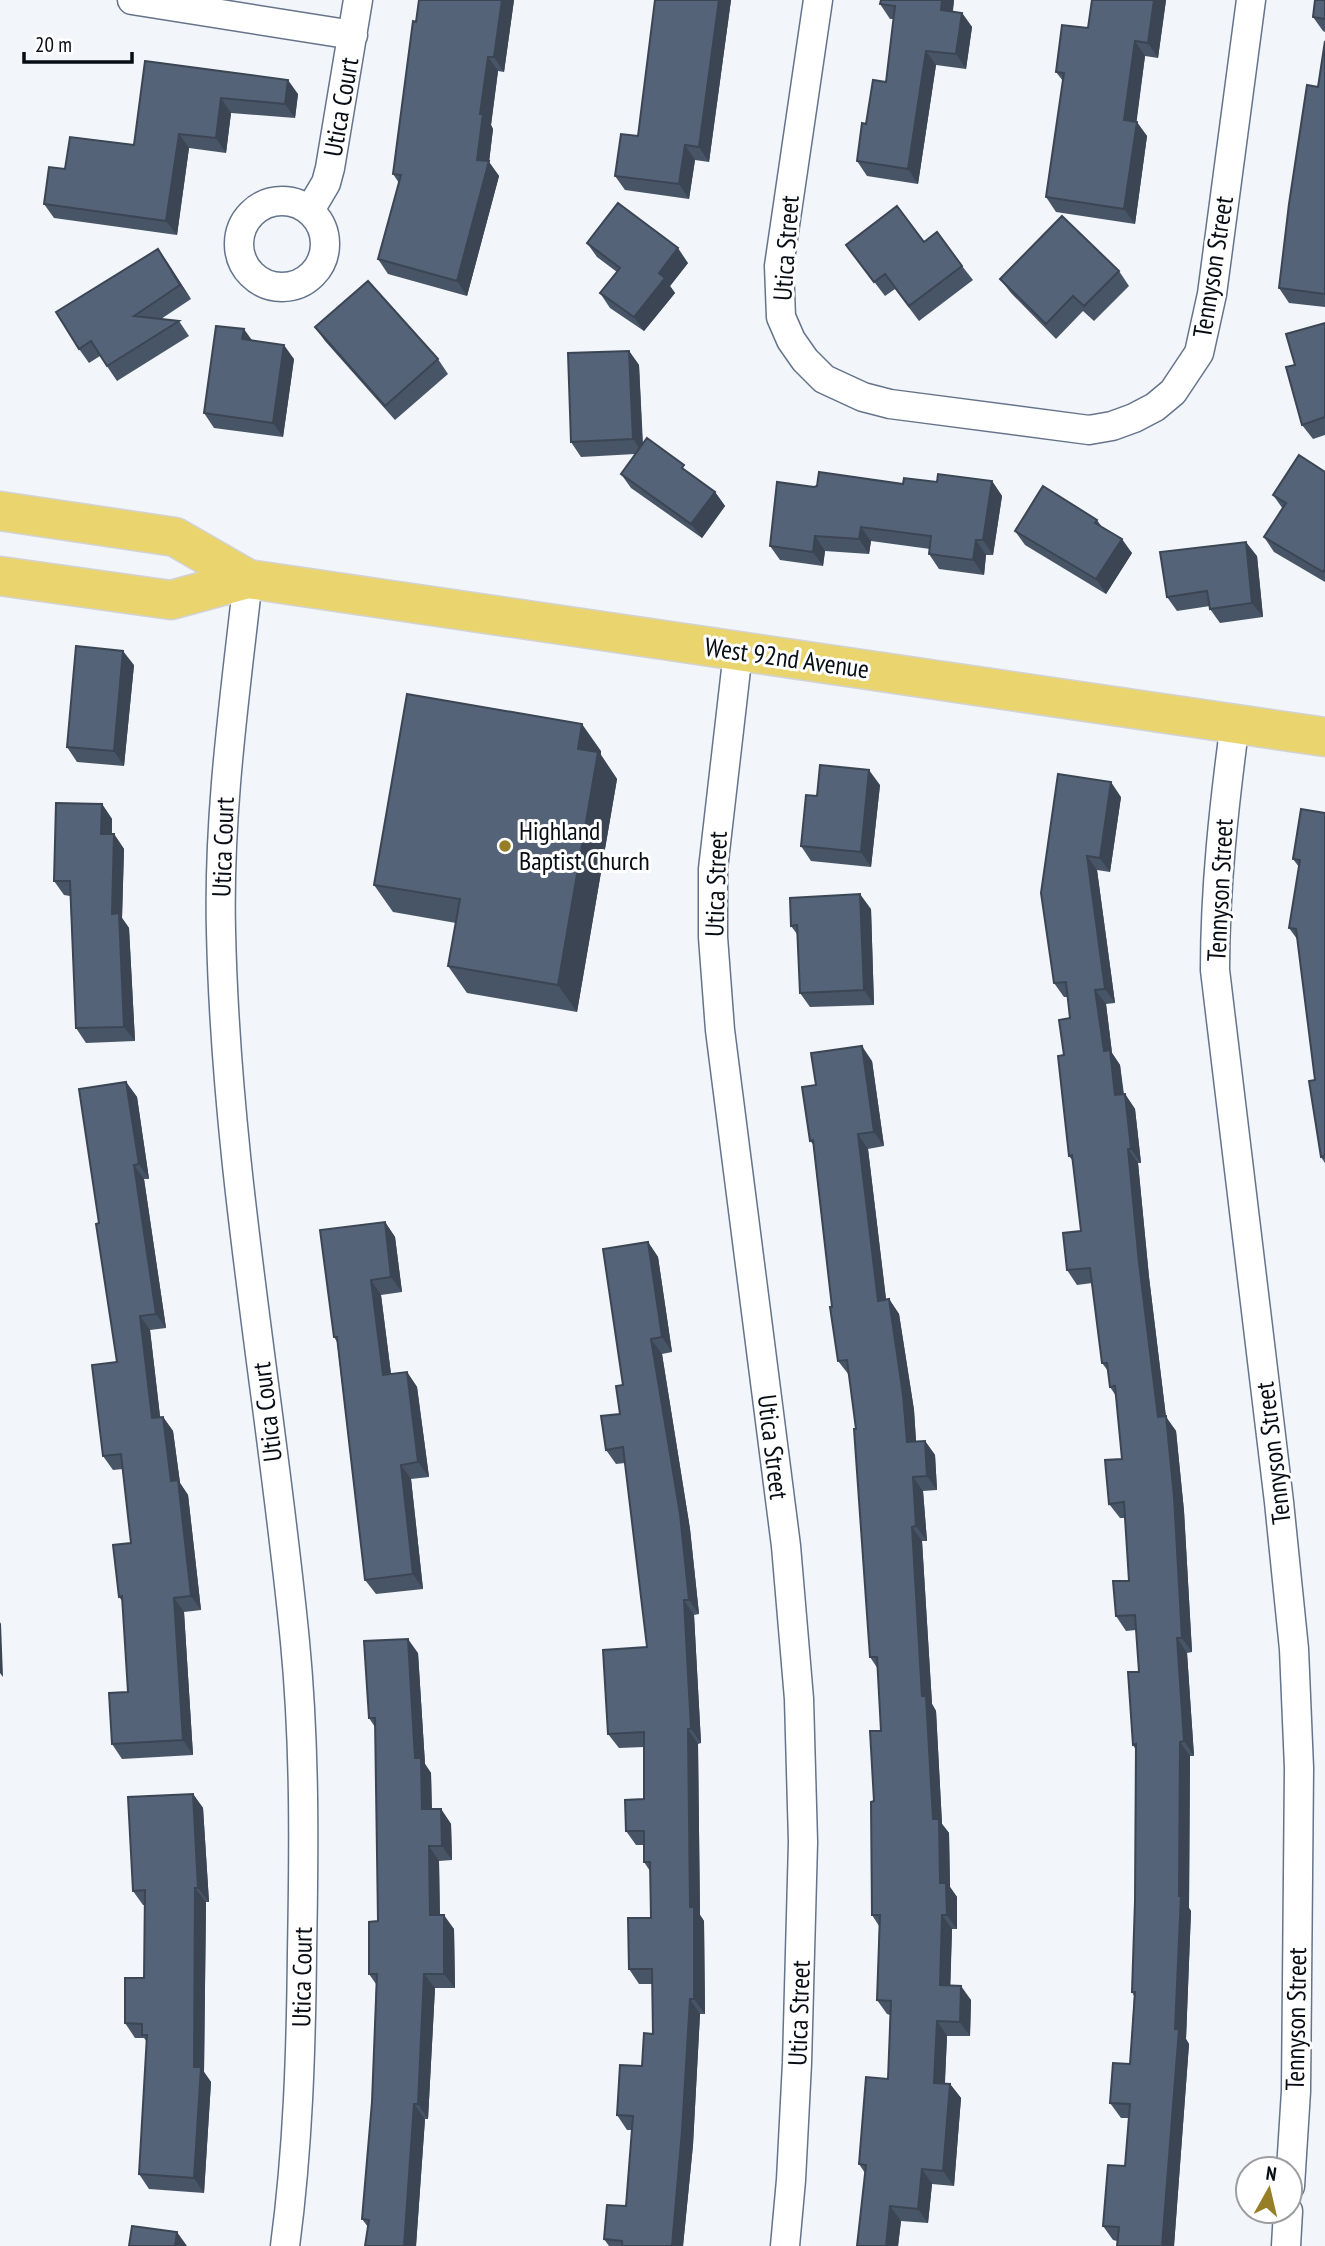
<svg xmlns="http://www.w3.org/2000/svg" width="1325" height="2246" font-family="'PT Sans Narrow',sans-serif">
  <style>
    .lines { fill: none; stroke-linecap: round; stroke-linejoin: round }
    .minor-casing { stroke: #65748a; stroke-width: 31 }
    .primary-casing { stroke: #d2d3d5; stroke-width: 41 }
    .minor { stroke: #fff; stroke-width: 28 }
    .primary { stroke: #ead46d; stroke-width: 38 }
    .wall { fill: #485567 }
    .shaded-wall { fill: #3b4554 }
    .building { fill: #546378; stroke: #3b4554; stroke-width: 2 }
    .poi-dot { fill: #957e25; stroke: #fff; stroke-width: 2.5 }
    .labels { text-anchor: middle; stroke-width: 6; stroke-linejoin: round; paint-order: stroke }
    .street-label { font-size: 26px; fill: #070d14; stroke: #fff }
    .poi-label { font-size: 26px; fill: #070d14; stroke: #fff; text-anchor: start }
  </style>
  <rect width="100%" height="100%" fill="#f2f5fa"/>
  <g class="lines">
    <g class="minor-casing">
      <path id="minor" d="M132,0L353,35
        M818,0L779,266L781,317L791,340L805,360L824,379L863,397L890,404L1089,430L1112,426L1134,418L1155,407L1173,392L1199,353L1212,294L1251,0
        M239 244a43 43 0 1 1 86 0a43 43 0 1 1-86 0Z
        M310,210L326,183L330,168L358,0
        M248,579C235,696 218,813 221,931C226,1169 272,1404 295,1642C305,1745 304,1849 302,1952C301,2051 298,2149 285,2246
        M738,652L713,869V937L720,1030L786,1546L799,1699L803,1842L797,2063L791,2180L785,2246
        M1235,723C1224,805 1215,887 1215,970L1279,1502L1294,1649L1299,1768L1296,2091L1290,2186
        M1286,2246L1288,2211"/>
    </g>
    <g class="primary-casing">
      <path id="primary" d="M0,511L175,537L248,579L1325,737
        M0,576L171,600L248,579"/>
    </g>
    <use href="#minor" class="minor"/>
    <use href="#primary" class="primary"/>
  </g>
  <path class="wall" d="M419,0H514L504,72L498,71L491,125L493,129L489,162L499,176L467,296L388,274L378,259L399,183L393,174Z
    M655,0H731L709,162L695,160L689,199L625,190L615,176L638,136Z
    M954,0L953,11L962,13L972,27L966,69L936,65L918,184L867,176L857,161L866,124L886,82L894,19H890L880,4Z
    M1092,0H1166L1158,58L1145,56L1136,122L1147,136L1135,224L1056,212L1046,197L1063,81L1056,72L1088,28Z
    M1325,0V32L1323,31L1313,17Z
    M1325,41V307L1289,303L1279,288L1318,87Z
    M145,61L298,94L295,118L231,113L226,153L189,148L177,235L54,218L44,204L65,169L134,145Z
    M924,242L962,266L973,280L919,321L895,289L885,296L846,245Z
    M587,243L688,263L670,286L675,293L644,331L610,308L600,293L617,272L597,257Z
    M158,249L191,299L161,319L179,321L189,336L117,381L100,356L89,363L79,349Z
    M1119,271L1129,286L1094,321L1083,311L1056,339L1011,293L1000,279Z
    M1325,323V435L1313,439L1302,425L1295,365Z
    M315,327L438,359L448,374L395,420L325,341Z
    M252,340L294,359L283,437L214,428L204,413Z
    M629,351L639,365L643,444L690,473L715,492L725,506L702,538L631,488L621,474L635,454L581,457L571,442Z
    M1325,472V582L1274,552L1264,537L1283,509L1273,495Z
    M992,481L1002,496L993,555H986L984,575L939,569L929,554L930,549L871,541L869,554L825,551L823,566L780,560L770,546L814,487L937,482Z
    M1097,520L1102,527L1132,553L1106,594L1025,545L1015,531Z
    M1257,556L1263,617L1220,623L1210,609V606L1177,611L1167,597Z
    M134,665L124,766L77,762L67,747Z
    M601,751V755L617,779L577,1012L467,993L448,966L456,923L393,912L374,885Z
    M880,785L871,867L811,861L801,846L817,796Z
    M1121,797L1110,872L1097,870L1115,1003L1106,1004L1112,1053L1120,1065L1124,1094H1125L1135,1109L1141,1163H1138L1149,1277L1166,1417L1176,1431L1184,1511L1192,1652L1187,1653L1194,1756H1190L1189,1908L1191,1911L1186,2039L1189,2044L1174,2246H1117V2241L1113,2240L1103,2226L1125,2166L1129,2118H1121L1110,2103L1130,2064L1134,1996L1132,1992L1135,1901L1136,1750L1133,1745L1139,1672L1136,1630L1126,1631L1116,1616L1129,1581L1125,1518H1120L1109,1504L1122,1459L1116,1396L1110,1387L1108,1371L1102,1363L1092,1283L1077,1285L1067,1270L1081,1231L1073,1161L1069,1156L1064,1055L1070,1018L1068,997H1064L1054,983L1041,893Z
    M102,804L112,819V834H114L124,849L122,918L129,928L135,1041L86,1043L76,1028L70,896L64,895L54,881Z
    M1325,813V1163L1321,1157L1315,1080L1297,939L1289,928L1299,867L1293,859Z
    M871,909L874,1005L810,1007L800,993L797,934L791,926Z
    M872,1061L884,1146L868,1149L886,1300L889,1299L899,1314L914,1410L916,1441H925L935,1455L937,1490L923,1491L927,1541H922L932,1704L936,1711L942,1824L949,1833L950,1887L957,1897V1929H952L950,1985L971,2000L970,2036H947L945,2083L950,2084L961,2098L954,2186L932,2184L928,2223L901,2221L898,2246H857L865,2173L859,2164L888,2079L890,2015L887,2014L877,2000L879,1926L872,1915L874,1801L881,1731L878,1669L870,1657L856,1429L849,1375L838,1361L813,1144L810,1141L816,1085Z
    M126,1082L137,1097L149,1179H144L166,1328L150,1330L160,1417H163L173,1431L180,1483L188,1495L201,1610L184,1612L193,1755L122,1759L112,1744L128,1692L123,1602L119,1597L131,1543L123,1469L113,1470L103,1456L117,1362L99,1223Z
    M385,1222L395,1237L402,1292L381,1295L391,1374L407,1372L417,1387L429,1477L411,1479L423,1589L376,1594L365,1580L337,1342L334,1337Z
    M648,1242L658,1257L672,1352L662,1354L690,1529L699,1614L694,1615L701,1743L698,1744L700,1915L704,1921L705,2014H700L693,2145L683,2246H609L604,2239L626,2206L632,2130H627L617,2115L642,2066L653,2034L652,1984H639L629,1969L651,1918L650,1871L644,1862V1845H636L626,1831L644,1799V1747L619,1748L608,1734L647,1647L625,1463L616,1464L606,1450L620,1414L623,1385Z
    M418,1653L425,1764L431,1773L432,1809H441L451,1824L452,1860L439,1861L440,1915L454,1929L455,1988H435L428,2119H425L416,2246H365L368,2227L362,2219L372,2102L376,1984L369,1974L378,1921L375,1727L369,1718Z
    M193,1794L203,1808L209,1902H206L204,2072L211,2082L204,2193L149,2189L139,2174L147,2042L144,2038H135L125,2023L144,1978L145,1905H143L133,1891Z"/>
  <path class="shaded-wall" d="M502,0H514L504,72L494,57Z
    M719,0H731L709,162L699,147Z
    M942,0H954L951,24L941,10Z
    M1154,0H1166L1158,58L1148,43Z
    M962,13L972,27L966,69L956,54Z
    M1135,41L1145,56L1135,134L1124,120Z
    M926,51L936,65L918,184L908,169Z
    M488,57L498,71L491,125L493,129L489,162L499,176L467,296L457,281L477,160L480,114Z
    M288,80L298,94L295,118L285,104Z
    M221,98L231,113L226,153L216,138Z
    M1137,122L1147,136L1135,224L1124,209Z
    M179,134L189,148L177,235L166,221Z
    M685,145L695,160L689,199L679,184Z
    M678,248L688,263L670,286L675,293L644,331L634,317L659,273Z
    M158,249L168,263L191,299L180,285Z
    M244,329L254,343L242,339Z
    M284,345L294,359L283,437L273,423Z
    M629,351L639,365L643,454L633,439Z
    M992,481L1002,496L993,555L983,540Z
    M715,492L725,506L702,538L691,524Z
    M861,527L871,541L869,554L859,539Z
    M815,536L825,551L823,566L813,552Z
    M1122,539L1132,553L1106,594L1096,579Z
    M976,540L986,555L984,575L973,560Z
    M1246,542L1257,556L1263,617L1252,603Z
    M123,651L134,665L124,766L114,751Z
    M582,724L601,751V755L617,779L577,1012L558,985L578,749Z
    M869,770L880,785L871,867L861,852Z
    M1111,782L1121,797L1110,872L1100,858Z
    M102,804L112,819L111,848L101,834Z
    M114,834L124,849L122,918L129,928L135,1041L124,1027L112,914Z
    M1087,856L1097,870L1115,1003L1105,989Z
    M860,894L871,909L874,1005L864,990Z
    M1095,990L1106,1004L1112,1053L1120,1065L1125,1110L1115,1095L1104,1051Z
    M862,1046L872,1061L884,1146L874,1132Z
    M126,1082L137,1097L149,1179L139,1164Z
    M1125,1094L1135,1109L1141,1163L1131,1149Z
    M858,1134L868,1149L888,1315L878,1301Z
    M1128,1149L1138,1163L1149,1277L1166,1417L1176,1431L1184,1511L1192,1652L1182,1638L1158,1417L1139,1263Z
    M134,1165L144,1179L166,1328L156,1314Z
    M385,1222L395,1237L402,1292L391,1277Z
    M648,1242L658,1257L672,1352L662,1337Z
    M371,1280L381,1295L393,1390L383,1375Z
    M889,1299L899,1314L914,1410L917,1457L907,1442Z
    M140,1316L150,1330L162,1433L152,1418Z
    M651,1339L662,1354L690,1529L699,1614L689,1600Z
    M407,1372L417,1387L429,1477L418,1462Z
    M163,1417L173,1431L180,1483L188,1495L201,1610L191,1596L171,1481Z
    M925,1441L935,1455L937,1490L927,1476Z
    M401,1465L411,1479L423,1589L413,1574Z
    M913,1477L923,1491L927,1541L916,1526Z
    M912,1527L922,1541L932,1704L936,1711L942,1824L949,1833L950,1887L957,1897V1929L947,1915L940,1883L933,1819L922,1696Z
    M174,1598L184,1612L193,1755L183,1740Z
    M684,1600L694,1615L701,1743L691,1729Z
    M0,1622L1,1624L3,1677L0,1673Z
    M1177,1638L1187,1653L1194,1756L1184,1741Z
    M408,1639L418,1653L425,1764L431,1773L432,1823L422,1809L415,1758Z
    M688,1729L698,1744L700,1915L704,1921L705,2014L694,1999L690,1907Z
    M1180,1742L1190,1756L1189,1908L1191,1911L1186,2039L1189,2044L1174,2246H1162L1175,2029L1179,1896Z
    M193,1794L203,1808L209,1902L198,1888Z
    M441,1809L451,1824L452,1860L442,1846Z
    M429,1846L439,1861L440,1930L430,1915Z
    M195,1888L206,1902L204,2072L211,2082L204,2193L194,2178Z
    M444,1915L454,1929L455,1988L444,1974Z
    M942,1915L952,1929L950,2000L940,1985Z
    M424,1974L435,1988L428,2119L418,2104Z
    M961,1986L971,2000L970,2036L960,2022Z
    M690,1999L700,2014L693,2145L683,2246H672Z
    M937,2021L947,2036L944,2097L934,2083Z
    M950,2084L961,2098L954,2186L943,2171Z
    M414,2104L425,2119L416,2246H404Z
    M922,2169L932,2184L928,2223L918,2209Z
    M890,2206L901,2221L898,2246H886Z
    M177,2232L187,2246H175Z"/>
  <path class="building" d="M419,0H502L494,57H488L480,114H483L477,160L489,161L457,281L378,259L401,175L393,174L413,21L416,22Z
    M655,0H719L699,147L685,145L679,184L615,176L621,134L638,136Z
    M881,0H942L941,10L962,13L956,54L926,51L908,169L857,161L862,123L866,124L873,80L886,82L895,6L880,4Z
    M1092,0H1154L1148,43L1135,41L1124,120L1137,122L1124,209L1046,197L1064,73L1056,72L1062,25L1088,28Z
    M1315,0H1325V19L1313,17Z
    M1325,41V294L1279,288L1289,204L1307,85L1318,87Z
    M145,61L288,80L285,104L221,98L216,138L179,134L166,221L44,204L49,167L65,169L70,137L134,145Z
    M618,203L678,248L659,273L665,278L634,317L600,293L620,268L587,243Z
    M897,206L924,242L937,232L962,266L909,306L885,274L874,282L846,245Z
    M1062,216L1119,271L1084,306L1073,296L1046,324L1000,279Z
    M158,249L180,285L134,316L179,321L107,366L91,341L79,349L56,312Z
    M368,281L438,359L385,406L315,327Z
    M1325,323V417L1302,425L1286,367L1295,365L1286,334Z
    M216,326L244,329L242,339L284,345L273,423L204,413Z
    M629,351L633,439L571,442L568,353Z
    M647,438L684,465L682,468L715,492L691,524L621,474Z
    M1299,455L1325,472V569L1323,572L1264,537L1286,503L1273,495Z
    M819,472L903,484L904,478L937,482L938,474L992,481L983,540H976L973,560L929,554L931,536L861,527L859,539L815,536L813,552L770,546L777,482L814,487L817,486Z
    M1043,486L1097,520L1095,523L1122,539L1096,579L1015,531Z
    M1246,542L1252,603L1210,609L1207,591L1167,597L1160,552Z
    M76,646L123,651L114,751L67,747Z
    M407,694L582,724L578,749L598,752L558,985L448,966L460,899L374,885Z
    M820,765L869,770L861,852L801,846L806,795L817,796Z
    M1058,774L1111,782L1100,858L1087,856L1105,989L1095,990L1104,1051L1110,1050L1115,1095L1125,1094L1131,1149H1128L1139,1263L1158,1417L1166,1416L1174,1497L1182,1638H1177L1184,1741L1180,1742L1179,1896H1181L1175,2029H1179L1162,2246H1117L1119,2227L1103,2226L1108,2165L1125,2166L1130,2104L1110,2103L1113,2063L1130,2064L1135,1992H1132L1135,1901L1136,1744L1133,1745L1128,1672H1139L1135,1615L1116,1616L1113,1581H1129L1124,1502L1109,1504L1105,1460L1122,1459L1115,1386L1110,1387L1107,1363H1102L1090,1268L1067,1270L1063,1233L1081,1231L1072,1155L1069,1156L1058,1056L1064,1055L1059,1020L1070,1018L1066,982L1054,983L1041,893Z
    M56,803L102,804L101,834H114L112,914L119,913L124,1027L76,1028L70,881H54Z
    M1301,809L1325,813V1156L1321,1157L1309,1081L1315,1080L1296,929L1289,928L1300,860L1293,859Z
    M860,894L864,990L800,993L797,925L791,926L790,898Z
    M862,1046L874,1132L858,1134L878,1301L889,1299L903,1395L907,1442L925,1441L927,1476L913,1477L916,1526L912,1527L922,1696H926L933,1819H939L940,1883H946L947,1915H942L940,1985L961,1986L960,2022L937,2021L934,2083L950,2084L943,2171L922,2169L918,2209L890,2206L886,2246H857L866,2165L859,2164L866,2077L888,2079L891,2001L877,2000L880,1915H872L871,1802L874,1801L870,1731H881L877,1657H870L854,1429H856L847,1360L838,1361L830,1307H832L813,1140L810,1141L802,1087L816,1085L811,1053Z
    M126,1082L139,1164L134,1165L156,1314L140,1316L152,1418L163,1417L171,1481L178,1480L191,1596L174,1598L183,1740L112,1744L109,1693L128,1692L122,1596L119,1597L113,1545L131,1543L121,1454L103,1456L92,1365L117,1362L96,1224L99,1223L79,1089Z
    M385,1222L391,1277L371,1280L383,1375L407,1372L418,1462L401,1465L413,1574L365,1580L337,1337H334L320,1230Z
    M648,1242L662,1337L651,1339L680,1514L689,1600H684L691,1729H688L690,1907H694V1999H690L682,2131L672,2246H622V2241L604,2239L607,2205L626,2206L633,2116L617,2115L620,2065L642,2066L644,2033L653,2034L652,1969H629L628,1918H651L650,1862H644V1831H626L625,1800L644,1799V1732L608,1734L603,1650L647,1647L623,1447L606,1450L601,1416L620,1414L616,1386L623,1385L603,1249Z
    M408,1639L415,1758H421L422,1809H441L442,1846H429L430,1915H444V1974H424L418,2104H414L404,2246H365L369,2220L362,2219L372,2102L377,1974H369V1922L378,1921L375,1718H369L364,1641Z
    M193,1794L198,1888H195L194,2067H201L194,2178L139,2174L147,2035H142V2024L125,2023V1978H144L145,1890L133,1891L128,1797Z
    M132,2226L177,2232L175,2246H129Z"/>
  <circle class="poi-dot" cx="505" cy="846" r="7"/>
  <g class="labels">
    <g class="street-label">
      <text transform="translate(341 107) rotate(-80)" y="9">Utica Court</text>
      <text transform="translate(786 248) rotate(-86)" y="9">Utica Street</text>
      <text transform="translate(1213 267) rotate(-81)" y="9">Tennyson Street</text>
      <text transform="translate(787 658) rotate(8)" y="9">West 92nd Avenue</text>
      <text transform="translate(223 847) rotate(-88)" y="9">Utica Court</text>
      <text transform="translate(716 884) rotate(-88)" y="9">Utica Street</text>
      <text transform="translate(1220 890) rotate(-87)" y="9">Tennyson Street</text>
      <text transform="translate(267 1412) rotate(-97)" y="9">Utica Court</text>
      <text transform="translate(773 1447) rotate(83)" y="9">Utica Street</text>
      <text transform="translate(1273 1453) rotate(-97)" y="9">Tennyson Street</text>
      <text transform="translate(302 1977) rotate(-89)" y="9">Utica Court</text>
      <text transform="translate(799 2013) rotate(-88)" y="9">Utica Street</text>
      <text transform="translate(1296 2019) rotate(-89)" y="9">Tennyson Street</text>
    </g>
    <g class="poi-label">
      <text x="519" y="840">Highland<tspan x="519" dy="30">Baptist Church</tspan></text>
    </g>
  </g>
  <g transform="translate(1269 2190) rotate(8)"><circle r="33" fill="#ffffff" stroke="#9c9ea1" stroke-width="2"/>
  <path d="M0-5L12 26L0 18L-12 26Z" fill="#957e25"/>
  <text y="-10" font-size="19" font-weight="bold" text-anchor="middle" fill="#070d14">N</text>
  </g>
  <path d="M24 52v10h108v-10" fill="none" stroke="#070d14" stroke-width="3.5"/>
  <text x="35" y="52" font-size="21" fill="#070d14" stroke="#ffffff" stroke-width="5" paint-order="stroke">20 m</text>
</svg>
